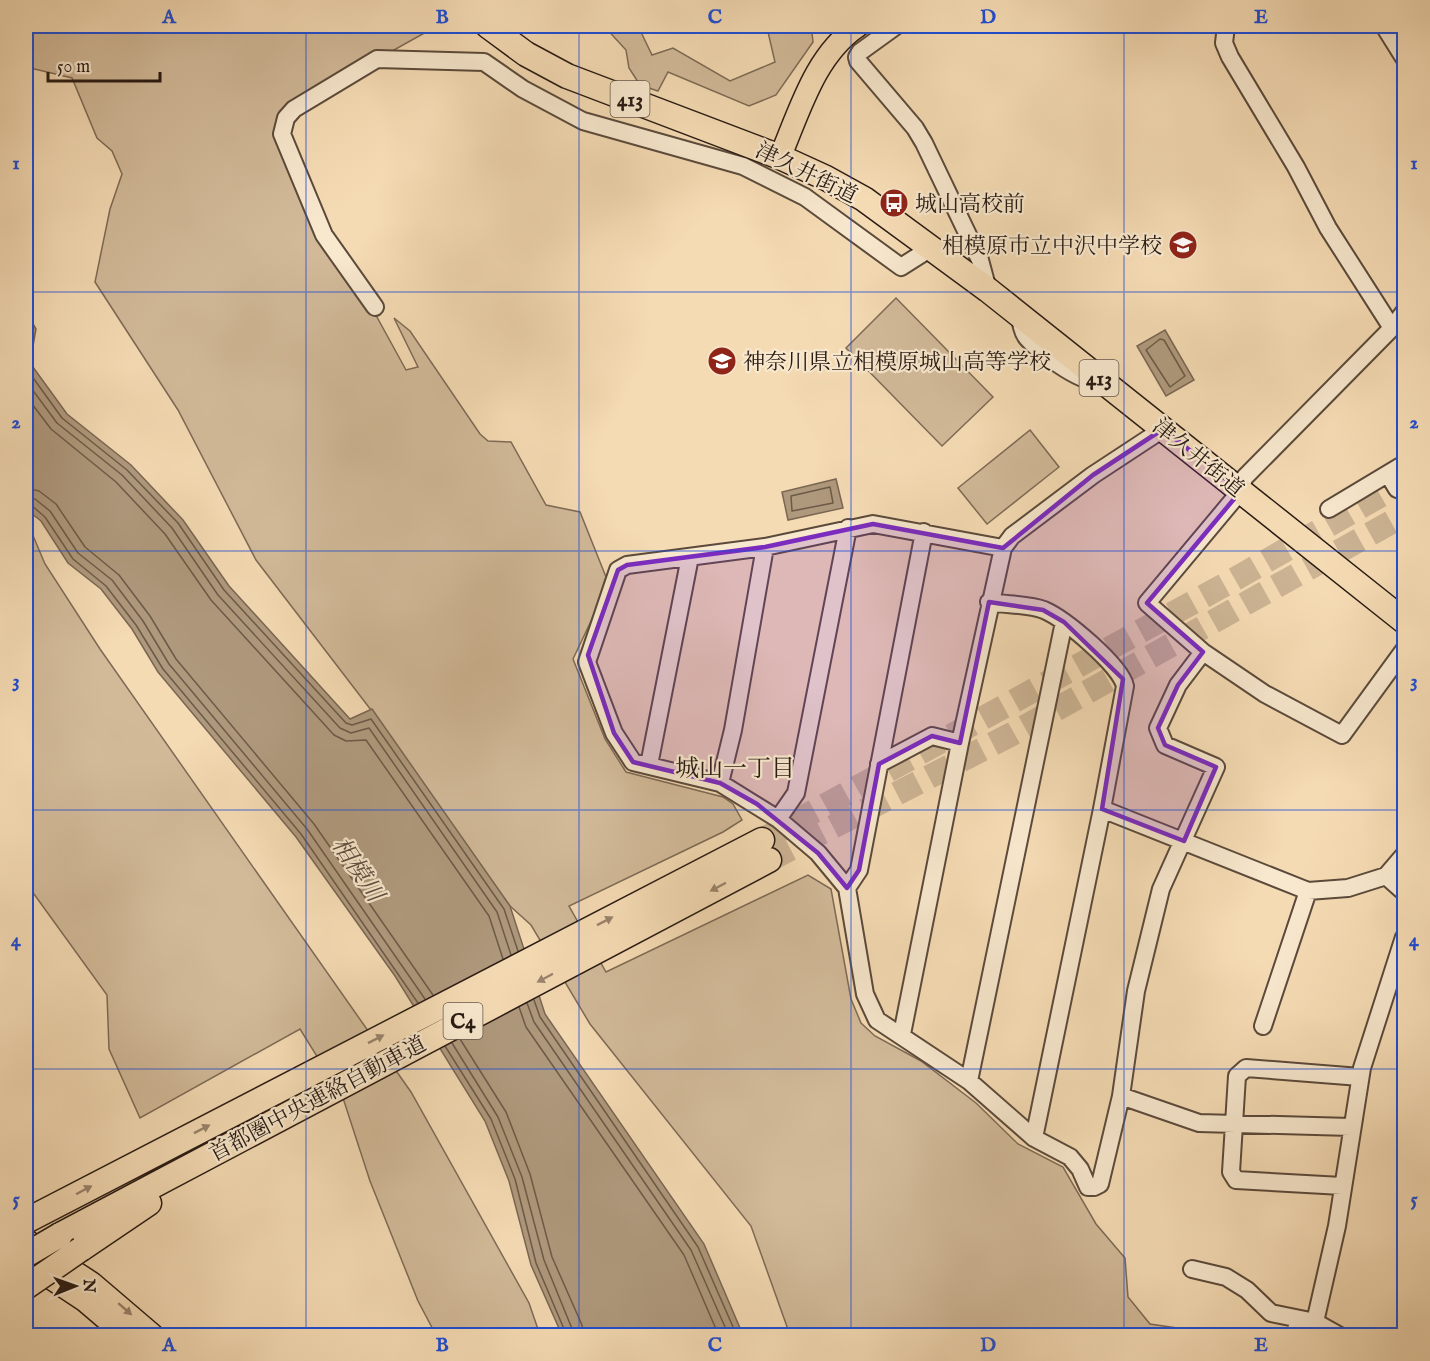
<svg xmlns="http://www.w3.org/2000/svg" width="1430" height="1361" font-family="'IM FELL English','Noto Serif JP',serif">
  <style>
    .green { fill: #d2ba99; stroke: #7d6a56; stroke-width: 1.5 }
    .water { fill: #af997d; stroke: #796653; stroke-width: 1.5 }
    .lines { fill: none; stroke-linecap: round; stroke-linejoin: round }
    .shore { stroke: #6c5a48; stroke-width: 1.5 }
    .highway-tunnel { stroke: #ccb494; stroke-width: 24; stroke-dasharray: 24 12; stroke-linecap: butt }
    .minor-casing { stroke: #5b4a3b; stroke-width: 20 }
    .major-casing { stroke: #281a13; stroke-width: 24 }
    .highway-casing { stroke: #281a13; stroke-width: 27 }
    .minor { stroke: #f8e8ce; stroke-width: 16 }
    .major { stroke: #f5dbb4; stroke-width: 21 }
    .highway { stroke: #f5dbb4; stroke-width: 24 }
    .highway-bridge-casing { stroke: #281a13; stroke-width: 27; stroke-linecap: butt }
    .highway-bridge { stroke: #f5dbb4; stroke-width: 24 }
    .oneway { fill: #99846c }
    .marked { fill: #7b2cbf; fill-opacity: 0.2; stroke: #7b2cbf; stroke-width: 4.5; stroke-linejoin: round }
    .grid { fill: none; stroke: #1d4ed8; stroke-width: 1.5; stroke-opacity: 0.55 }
    .labels { text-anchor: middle; stroke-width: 4.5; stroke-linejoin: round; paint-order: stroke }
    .shield { fill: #f8e8ce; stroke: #66584b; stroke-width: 1.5 }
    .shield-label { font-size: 21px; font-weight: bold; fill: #281a13 }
    .street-label { font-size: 22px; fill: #281a13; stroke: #f8e8ce }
    .poi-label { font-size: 22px; fill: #281a13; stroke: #f8e8ce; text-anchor: start }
    .neighbourhood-label { font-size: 24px; fill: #281a13; stroke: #f8e8ce }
    .water-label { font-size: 24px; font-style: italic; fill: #5e4d3d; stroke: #f8e8ce }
    .neatline { fill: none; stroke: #1d4ed8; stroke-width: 2 }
    .grid-label { font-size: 20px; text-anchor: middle; font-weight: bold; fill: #1d4ed8 }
  </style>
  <rect width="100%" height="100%" fill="#f5dbb4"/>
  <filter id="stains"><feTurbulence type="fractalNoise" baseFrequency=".00333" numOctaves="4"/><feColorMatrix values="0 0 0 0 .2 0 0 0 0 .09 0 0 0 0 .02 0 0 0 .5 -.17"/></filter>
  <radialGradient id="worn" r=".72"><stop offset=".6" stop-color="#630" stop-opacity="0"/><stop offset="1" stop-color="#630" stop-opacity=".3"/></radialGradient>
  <path class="green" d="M26,26H437L283,112L276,133L406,370L418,367L394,318L410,331L480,434L488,441L511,442L546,505L580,512L606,577L593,617L573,659L605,739L626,772L723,797L733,804L742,820L723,832L569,906L606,972L808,875L831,889L851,999L861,1023L875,1036L921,1061L976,1103L1018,1144L1063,1167L1096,1224L1125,1258L1128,1297L1150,1324L1204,1332L1205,1335H790L751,1226L590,1024L531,925L510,906L371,710L256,560L178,410L95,282L110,209L122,174L112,151L97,138L72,78L26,67Z
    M604,26H638L652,55L673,48L730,81L775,62L768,32L758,26H807L812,33L813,42L776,95L749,106L668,72L658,91L640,85L629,68L626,50Z
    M896,298L993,397L942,446L846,348Z
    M1030,430L1059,467L987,524L958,488Z
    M26,519L45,564L100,649L411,1092L529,1303L540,1335H436L418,1301L370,1181L343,1098L300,1029L140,1118L109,1049L107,995L26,883Z"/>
  <path class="water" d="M26,312L36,329L30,363L67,414L131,465L183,520L229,586L350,719L372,709L510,906L545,1014L704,1244L743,1335H562L531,1265L509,1181L485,1121L395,976L296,837L158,672L132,629L101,589L68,563L41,521L26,509Z
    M1165,330L1194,380L1166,396L1137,346Z
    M836,479L843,508L788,520L782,492Z"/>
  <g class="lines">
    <path class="shore" d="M1160,339L1164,340L1185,376L1170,387L1146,350Z
      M26,368L62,418L127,470L178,523L224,590L346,723L352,725L371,719L504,909L518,951
      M26,381L57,423L122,475L172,528L218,595L340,728L351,733L369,728L497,912L511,955
      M26,396L51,429L116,482L165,534L211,600L334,735L346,741L366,740L489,916L503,959
      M830,487L833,503L792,511L791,496Z
      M26,488L39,491L56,504L85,547L119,575L150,616L176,659L314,824L433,995
      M26,497L35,499L50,511L78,553L112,580L143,621L169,664L307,829L425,999
      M26,504L31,505L45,517L73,559L106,586L136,625L163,669L301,834L418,1003
      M534,1000L540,1017L698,1247L737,1336
      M527,1003L534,1022L691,1250L729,1336
      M519,1007L526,1027L684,1255L719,1336
      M460,1039L506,1112L530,1174L552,1257L582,1325L584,1336
      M452,1043L498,1117L522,1177L544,1260L575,1336
      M445,1046L491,1119L515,1179L536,1263L567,1336"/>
    <path class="highway-tunnel" d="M762,840L1228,583L1404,482
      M769,860L1012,734L1404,515"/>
    <g class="minor-casing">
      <path id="minor" d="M896,26L860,52L857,57L858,61L915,128L924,143L980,260L988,290
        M1226,26L1224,43L1230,57L1296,167L1328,228L1392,328
        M1384,26L1404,58
        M375,307L324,235L282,134L286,118L294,109L377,59L484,62L523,89L583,121L743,166L805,197L901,267L931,248
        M1020,315C1021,323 1022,332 1027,338C1039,352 1078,381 1095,381
        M1388,474L1397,489
        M1329,509L1404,464
        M1003,548L873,524L765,547L627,565L618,570L587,662L614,733L633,762L720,783L778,819L818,853L847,888L865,994L877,1020L969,1081L1034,1138L1070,1157L1080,1169L1088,1187H1094L1100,1184L1121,1096L1136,991L1161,889L1216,767L1165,745L1158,728L1178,685L1203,652L1147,603L1234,499L1245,477L1392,328L1404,312
        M989,602C1006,605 1029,604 1044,610C1065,619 1120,665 1125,686L1102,809L1034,1138
        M1203,652L1265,694L1342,735L1404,650
        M879,764L932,736L960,743
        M649,765L690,557
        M720,783L733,730L765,547
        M1102,809L1308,891L1348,888L1386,876L1404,855
        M778,819L796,793L848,528
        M1386,876L1404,892
        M847,888L859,870L924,532
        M1263,1026L1308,891
        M902,1034L960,743L1003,548L1012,536L1093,475L1163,429
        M969,1081L1064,622
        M1121,1096L1199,1123L1351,1127
        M1342,1186L1236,1180L1231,1172L1237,1076L1246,1068L1360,1077
        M1192,1269L1226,1277L1247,1290L1271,1313L1315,1322L1340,1336
        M1315,1322L1337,1226L1362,1068L1404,937
        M1294,1336L1299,1320"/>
    </g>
    <g class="major-casing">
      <path id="major" d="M780,157C800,110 815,55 858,26
        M26,1240L92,1283L154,1336
        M26,1262L85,1301L126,1336"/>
    </g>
    <g class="highway-casing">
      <path id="highway" d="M488,26L526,54L567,76L780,157L826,178L864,199L988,290L1404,621
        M26,1221L762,840
        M60,1235L769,860
        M81,1249L149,1203"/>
    </g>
    <use href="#minor" class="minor"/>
    <use href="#major" class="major"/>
    <use href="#highway" class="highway"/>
    <g class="highway-bridge-casing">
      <path id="highway-bridge" d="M26,1255L60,1235
        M26,1287L81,1249"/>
    </g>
    <use href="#highway-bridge" class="highway-bridge"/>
  </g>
  <defs><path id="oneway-solid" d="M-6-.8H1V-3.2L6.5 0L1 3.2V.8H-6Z" transform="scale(1.5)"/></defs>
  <g class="oneway">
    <use href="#oneway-solid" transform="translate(718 887) rotate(152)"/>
    <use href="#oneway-solid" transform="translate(605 921) rotate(-27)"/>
    <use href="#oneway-solid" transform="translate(545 978) rotate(152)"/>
    <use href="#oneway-solid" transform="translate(376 1039) rotate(-27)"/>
    <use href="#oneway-solid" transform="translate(202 1129) rotate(-27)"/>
    <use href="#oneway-solid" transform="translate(84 1190) rotate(-28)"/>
    <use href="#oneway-solid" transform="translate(125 1309) rotate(41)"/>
  </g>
  <path class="marked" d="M1163,429L1237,488L1234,499L1147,603L1203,652L1178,685L1158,728L1165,745L1216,767L1184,841L1102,809L1123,679L1064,622L1043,610L989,602L960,743L932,736L879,764L859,870L847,888L818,853L757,804L720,783L633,762L614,733L588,655L618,570L627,565L765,547L873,524L1003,548L1093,475Z"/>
  <path class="grid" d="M306,26V1336M579,26V1336M851,26V1336M1124,26V1336M26,292H1404M26,551H1404M26,810H1404M26,1069H1404"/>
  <defs>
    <g id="bus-disc" transform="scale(1.5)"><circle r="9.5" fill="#8f2418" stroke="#f8e8ce"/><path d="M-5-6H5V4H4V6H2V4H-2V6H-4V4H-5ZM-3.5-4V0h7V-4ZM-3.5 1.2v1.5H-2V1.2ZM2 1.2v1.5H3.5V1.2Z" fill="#fff"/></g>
    <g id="school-disc" transform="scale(1.5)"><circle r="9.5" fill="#8f2418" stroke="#f8e8ce"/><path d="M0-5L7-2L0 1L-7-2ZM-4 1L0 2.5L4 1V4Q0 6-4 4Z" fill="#fff"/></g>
  </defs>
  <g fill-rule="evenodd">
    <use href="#bus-disc" x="894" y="203"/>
    <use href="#school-disc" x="1183" y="245"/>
    <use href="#school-disc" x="722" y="361"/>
  </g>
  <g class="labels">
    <g class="shield">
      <rect x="610.5" y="81" width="39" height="36" rx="4.5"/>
      <rect x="1079.5" y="360" width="39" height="36" rx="4.5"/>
      <rect x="443.5" y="1003" width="39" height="36" rx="4.5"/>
    </g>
    <g class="shield-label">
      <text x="630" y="106">413</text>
      <text x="1099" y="385">413</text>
      <text x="463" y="1028">C4</text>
    </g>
    <g class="street-label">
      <text transform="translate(807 172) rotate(26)" y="8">津久井街道</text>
      <text transform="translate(1199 457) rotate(39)" y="8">津久井街道</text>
      <text transform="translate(317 1098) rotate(-28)" y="8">首都圏中央連絡自動車道</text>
    </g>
    <g class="poi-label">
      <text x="915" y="211">城山高校前</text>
      <text x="1162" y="253" text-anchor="end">相模原市立中沢中学校</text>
      <text x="743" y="369">神奈川県立相模原城山高等学校</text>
    </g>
    <g class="neighbourhood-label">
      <text x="735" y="776">城山一丁目</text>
    </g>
    <g class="water-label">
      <text transform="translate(358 869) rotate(56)" y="8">相模川</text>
    </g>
  </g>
  <rect width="1430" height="1361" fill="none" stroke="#f5dbb4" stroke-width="66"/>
  <g transform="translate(75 1286) rotate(89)" stroke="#f8e8ce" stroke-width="4.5" paint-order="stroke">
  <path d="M0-4.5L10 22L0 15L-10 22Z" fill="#281a13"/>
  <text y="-9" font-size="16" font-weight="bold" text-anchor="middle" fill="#281a13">N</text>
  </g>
  <path d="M48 72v9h112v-9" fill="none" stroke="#281a13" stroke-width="3"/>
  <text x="57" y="72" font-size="18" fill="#281a13" stroke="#f8e8ce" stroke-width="4.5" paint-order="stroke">50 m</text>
  <rect x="33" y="33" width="1364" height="1295" class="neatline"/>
  <g class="grid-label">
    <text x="169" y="23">A</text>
    <text x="442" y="23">B</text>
    <text x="715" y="23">C</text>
    <text x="988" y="23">D</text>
    <text x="1261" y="23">E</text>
    <text x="16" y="169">1</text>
    <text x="1414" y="169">1</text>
    <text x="16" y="428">2</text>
    <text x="1414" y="428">2</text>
    <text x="16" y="687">3</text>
    <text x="1414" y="687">3</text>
    <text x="16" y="946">4</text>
    <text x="1414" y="946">4</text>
    <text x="16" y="1205">5</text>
    <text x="1414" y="1205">5</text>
    <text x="169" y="1351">A</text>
    <text x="442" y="1351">B</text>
    <text x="715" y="1351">C</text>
    <text x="988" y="1351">D</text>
    <text x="1261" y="1351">E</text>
  </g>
  <rect width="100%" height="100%" filter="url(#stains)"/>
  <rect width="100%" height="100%" fill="url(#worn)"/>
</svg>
